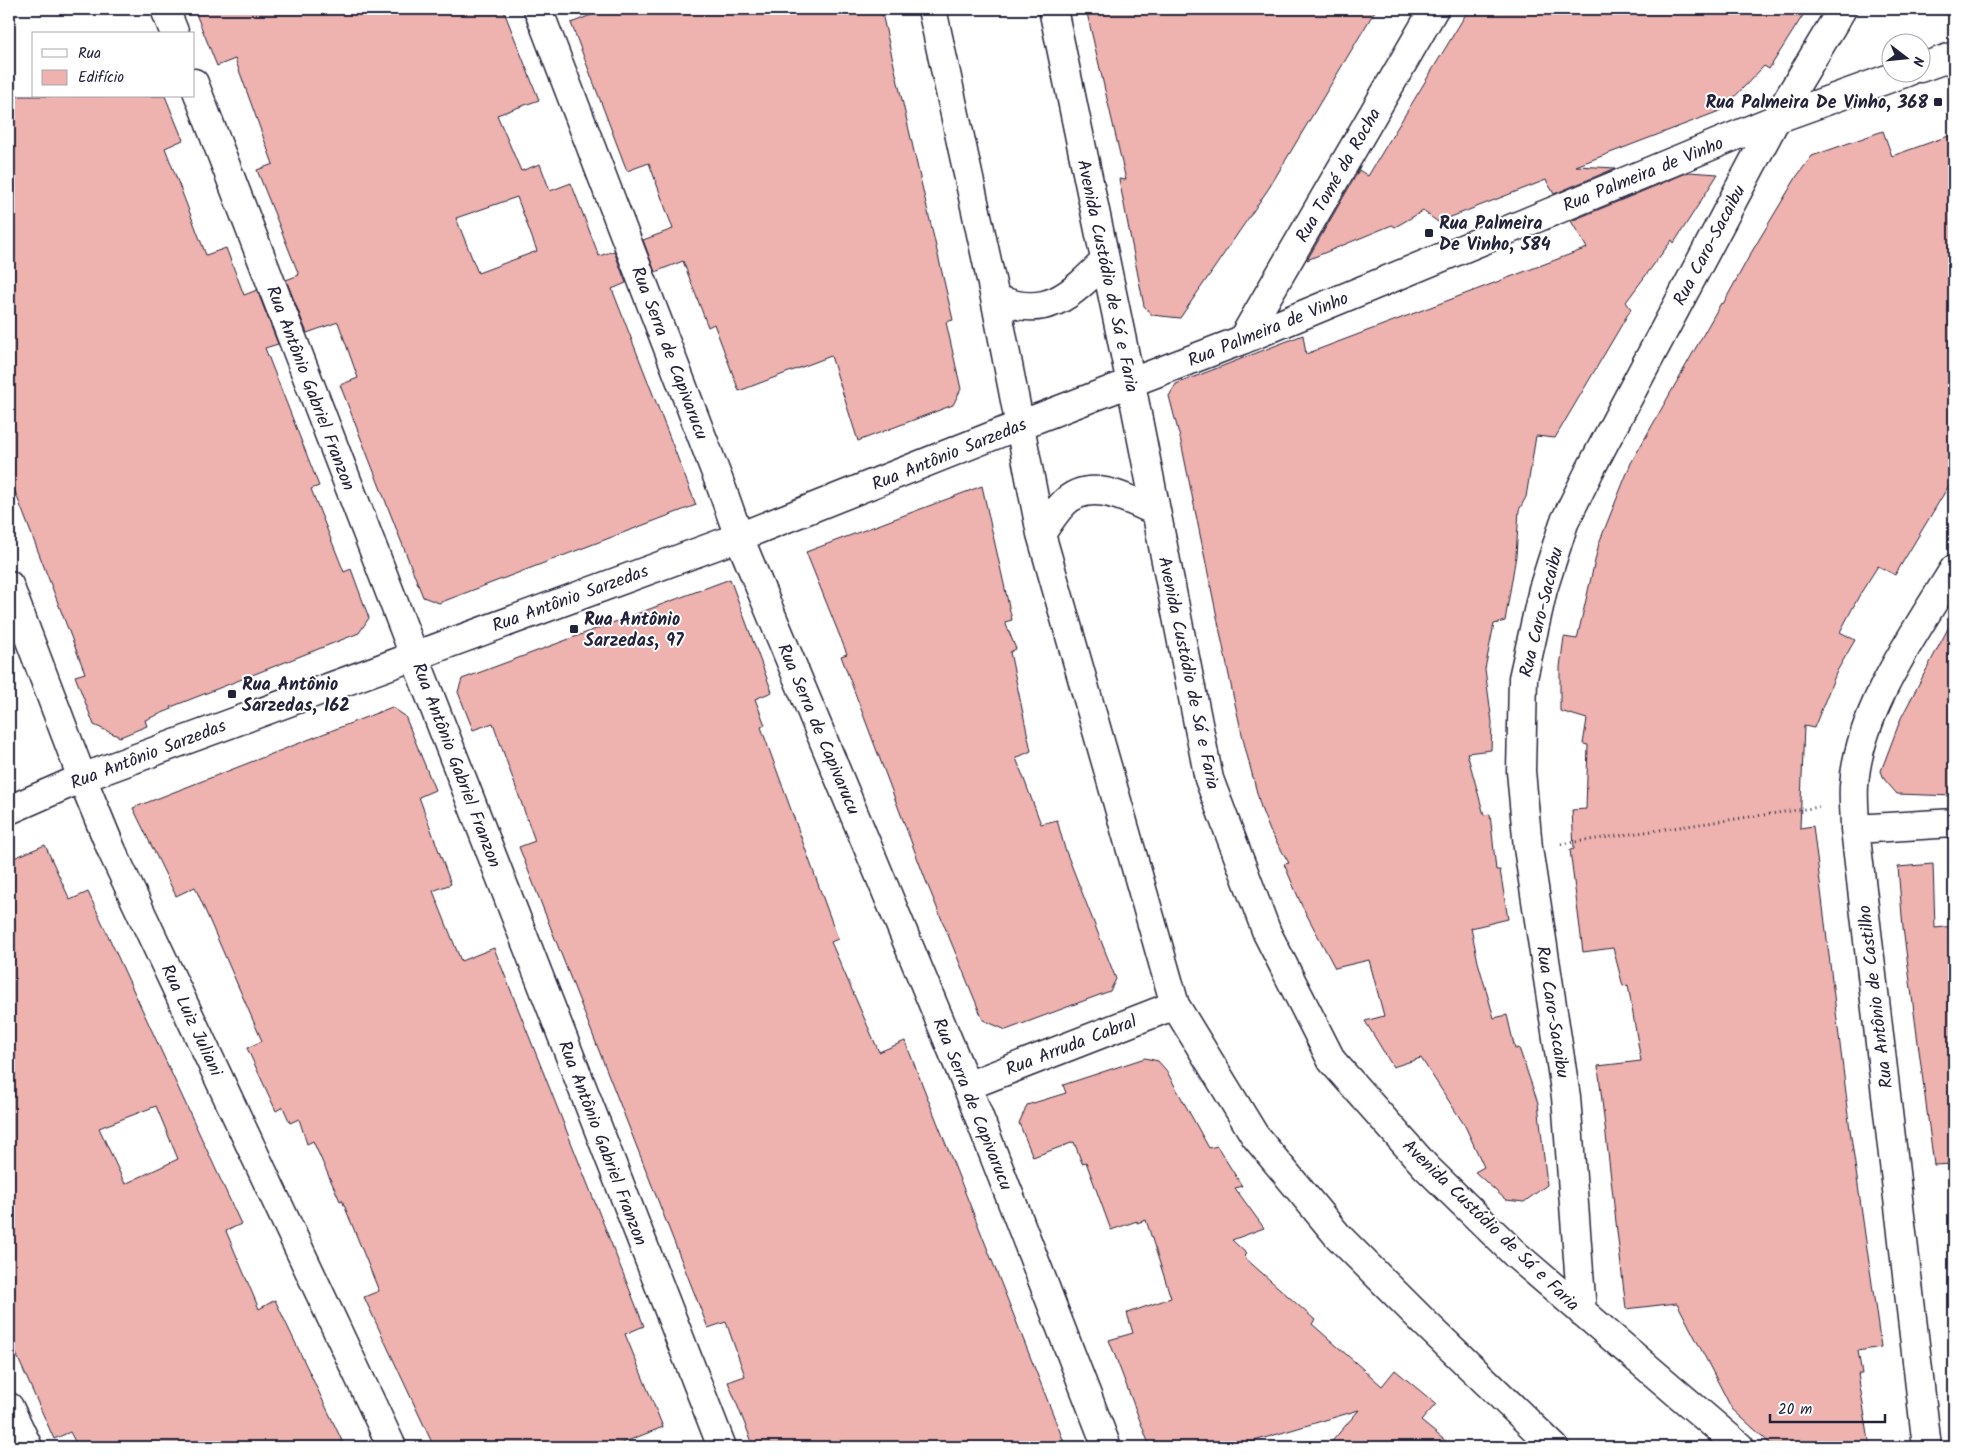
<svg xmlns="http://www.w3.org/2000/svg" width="1963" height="1456" font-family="Kalam,sans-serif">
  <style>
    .building { fill: #eeb2af; stroke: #22223b; fill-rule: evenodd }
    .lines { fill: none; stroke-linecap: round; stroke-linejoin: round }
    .minor-casing { stroke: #22223b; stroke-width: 31 }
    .path { stroke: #22223b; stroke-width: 3; stroke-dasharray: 1 4; stroke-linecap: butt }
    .minor { stroke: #fff; stroke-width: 28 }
    .poi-dot { fill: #22223b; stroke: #fff; stroke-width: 2 }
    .labels { text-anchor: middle; stroke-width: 4; stroke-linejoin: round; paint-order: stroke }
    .poi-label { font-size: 18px; font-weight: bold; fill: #22223b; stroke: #fff; text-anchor: start }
    .street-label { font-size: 18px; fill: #22223b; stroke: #fff }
  </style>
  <rect width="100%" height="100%" fill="#fff"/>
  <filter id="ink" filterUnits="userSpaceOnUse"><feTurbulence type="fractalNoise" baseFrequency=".02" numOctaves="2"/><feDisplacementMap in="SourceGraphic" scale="10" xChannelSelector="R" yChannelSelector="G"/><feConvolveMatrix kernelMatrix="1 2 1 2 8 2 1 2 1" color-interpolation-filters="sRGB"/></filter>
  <g filter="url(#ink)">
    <path class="building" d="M194,9H503L539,100L497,115L521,171L540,164L550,191L571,183L599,256L614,251L626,283L612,289L696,505L439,603L423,597L340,385L358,378L338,322L307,333L286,280L299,275L257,170L273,164L235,59L217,66ZM517,197L537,251L478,273L456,218Z
      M606,9H881L953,320L946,322L961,389L953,405L858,441L831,356L739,391L714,324L708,327L683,261L655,272L643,240L673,229L649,163L627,171L571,23Z
      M1086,9H1376L1269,188L1180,318L1152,315L1144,306L1119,179L1126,180Z
      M1469,9H1807L1769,69L1764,66L1722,110L1576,166L1616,168L1554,194L1546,180L1438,222L1423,211L1395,227L1392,225L1307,260L1359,170L1368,176Z
      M9,96H165L183,140L165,148L206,255L226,248L244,295L257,290L278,344L265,348L319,486L311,489L344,572L351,569L369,618L359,633L171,707L172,709L145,720L147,726L120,737L94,725L75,676L85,673L9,476Z
      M1883,131L1892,156L1954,134V477L1895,575L1878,566L1860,594L1840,632L1855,640L1837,671L1814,728L1804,726L1800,828L1813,826L1847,1101H1846L1881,1347L1858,1351L1862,1374H1858L1870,1447H1774L1732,1409L1677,1303L1626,1309L1598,1066L1641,1061L1628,985L1623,986L1613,948L1583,952L1570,850L1574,849L1572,810L1586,809L1588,745L1583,744L1587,719L1560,711V667L1564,637L1577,639L1599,543L1631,463L1721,303L1723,304L1751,253L1797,176L1812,156Z
      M1689,172L1718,174L1674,243L1672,240L1626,302L1631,309L1555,438L1536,436L1526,497L1519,510L1516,556L1505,621L1494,624L1485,669L1492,722L1491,750L1467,753L1484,815L1490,814L1496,870H1500L1508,919L1471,928L1478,962L1494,1018L1507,1015L1515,1049L1519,1048L1538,1103L1547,1185L1524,1202L1506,1200L1475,1172L1484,1167L1465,1126L1421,1058L1393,1067L1365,1021L1384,1016L1369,960L1335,968L1302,906L1284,864L1289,863L1270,831L1261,808L1245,747L1233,695L1181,442L1169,396L1176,384L1303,335L1306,354L1587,248L1571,221Z
      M982,486L1012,620L1005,622L1016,649L1010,652L1031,751L1016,758L1041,824L1057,820L1065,849L1116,979L1110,991L1006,1030L983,1020L926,881L841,656L847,654L806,552Z
      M730,579L772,692L755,699L765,725L761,727L838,939L831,942L879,1052L905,1041L1066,1447H754L728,1382L745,1376L726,1322L708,1328L519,847L535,841L493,723L473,730L458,692L462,679Z
      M1954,617V796L1897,794L1884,779L1881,771L1901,718Z
      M392,707L405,716L435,790L419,797L451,884L433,891L461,961L494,948L644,1326L625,1334L663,1427L612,1447H434L364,1297L379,1291L342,1200L340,1201L313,1141L307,1144L299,1119L290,1123L283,1107L276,1111L247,1048L262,1041L195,887L176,896L133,808Z
      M45,845L70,900L88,892L241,1224L226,1231L259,1309L275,1300L345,1447H78L70,1432L54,1439L9,1338V860ZM156,1106L178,1159L125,1184L99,1128Z
      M1933,864L1935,928L1954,926V1164L1934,1165L1903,928L1898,867Z
      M1145,1058L1158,1061L1166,1070L1209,1148L1217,1146L1242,1186L1235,1188L1264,1228L1232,1240L1247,1254L1244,1257L1315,1320L1312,1324L1382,1386L1395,1370L1436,1404L1421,1421L1453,1447H1327L1359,1410L1234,1447H1150L1109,1340L1133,1333L1127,1313L1171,1298L1146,1220L1137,1223V1221L1111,1230L1086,1162L1082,1163L1074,1142L1033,1157L1019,1123L1027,1105L1066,1093L1063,1085Z"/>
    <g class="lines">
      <g class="minor-casing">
        <path id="minor" d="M165,9L175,34
          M538,9L722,489L739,537L967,1086L1107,1447
          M932,9L995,298L1041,534L1175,1005L1255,1136L1338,1236L1427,1325L1554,1447
          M1053,9L1131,384L1209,779L1267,933L1332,1061L1426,1167L1515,1254L1740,1447
          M1920,68L1954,56
          M194,83L414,655L722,1447
          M995,298C1046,320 1070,296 1105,261
          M1242,340L1434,9
          M1041,534C1048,523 1055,512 1064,503C1090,477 1128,499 1155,511
          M9,585L82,778L112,851L392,1447
          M9,810L82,778L739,537L1020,425L1242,340L1776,119L1907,72
          M1855,829L1954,823
          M967,1086L1175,1005
          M1582,1312L1566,1097L1528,848L1521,771L1523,678L1543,589L1564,523L1590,470L1776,119L1842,9
          M9,1407L28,1447
          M1927,1447L1855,829C1855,815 1853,800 1854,786C1858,712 1916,631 1954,569"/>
      </g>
      <path class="path" d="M1561,844L1819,807"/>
      <use href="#minor" class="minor"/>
    </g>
  </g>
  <g class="poi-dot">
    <rect x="1933" y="97" width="10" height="10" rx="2.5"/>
    <rect x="1424" y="228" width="10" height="10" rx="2.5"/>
    <rect x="569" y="624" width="10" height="10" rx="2.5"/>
    <rect x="227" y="689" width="10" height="10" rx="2.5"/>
  </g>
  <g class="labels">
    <g class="poi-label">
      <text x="1928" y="108" text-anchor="end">Rua Palmeira De Vinho, 368</text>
      <text x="1439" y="229">Rua Palmeira<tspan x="1439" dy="21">De Vinho, 584</tspan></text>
      <text x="584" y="625">Rua Antônio<tspan x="584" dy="21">Sarzedas, 97</tspan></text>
      <text x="242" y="690">Rua Antônio<tspan x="242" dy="21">Sarzedas, 162</tspan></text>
    </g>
    <g class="street-label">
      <text transform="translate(1643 174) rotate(-22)" y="6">Rua Palmeira de Vinho</text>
      <text transform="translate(1338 175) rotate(-60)" y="6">Rua Tomé da Rocha</text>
      <text transform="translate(1709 245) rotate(-62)" y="6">Rua Caro-Sacaibu</text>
      <text transform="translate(1108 276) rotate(78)" y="6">Avenida Custódio de Sá e Faria</text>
      <text transform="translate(1268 329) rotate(-22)" y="6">Rua Palmeira de Vinho</text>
      <text transform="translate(670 353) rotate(69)" y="6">Rua Serra de Capivarucu</text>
      <text transform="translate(311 388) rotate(69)" y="6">Rua Antônio Gabriel Franzon</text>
      <text transform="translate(949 454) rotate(-22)" y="6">Rua Antônio Sarzedas</text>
      <text transform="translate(570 598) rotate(-20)" y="6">Rua Antônio Sarzedas</text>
      <text transform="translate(1541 612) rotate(-76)" y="6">Rua Caro-Sacaibu</text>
      <text transform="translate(1189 673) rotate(78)" y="6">Avenida Custódio de Sá e Faria</text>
      <text transform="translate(819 729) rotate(67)" y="6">Rua Serra de Capivarucu</text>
      <text transform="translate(148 754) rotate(-21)" y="6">Rua Antônio Sarzedas</text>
      <text transform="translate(457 765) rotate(69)" y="6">Rua Antônio Gabriel Franzon</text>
      <text transform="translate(1875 997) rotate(-97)" y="6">Rua Antônio de Castilho</text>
      <text transform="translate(1553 1012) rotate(81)" y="6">Rua Caro-Sacaibu</text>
      <text transform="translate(192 1020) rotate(65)" y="6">Rua Luiz Juliani</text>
      <text transform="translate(1071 1045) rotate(-21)" y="6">Rua Arruda Cabral</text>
      <text transform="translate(973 1104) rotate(68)" y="6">Rua Serra de Capivarucu</text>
      <text transform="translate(603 1143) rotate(69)" y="6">Rua Antônio Gabriel Franzon</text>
      <text transform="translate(1491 1225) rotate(44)" y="6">Avenida Custódio de Sá e Faria</text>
    </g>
  </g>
  <rect width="1963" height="1456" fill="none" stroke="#fff" stroke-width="30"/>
  <rect x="15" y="15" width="1933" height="1426" fill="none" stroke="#22223b" stroke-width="2" filter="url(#ink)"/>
  <rect x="32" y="32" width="162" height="65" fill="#ffffff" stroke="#a7a7b1"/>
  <rect x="42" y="49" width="25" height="8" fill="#ffffff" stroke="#a7a7b1"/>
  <text x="78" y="58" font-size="15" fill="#22223b">Rua</text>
  <rect x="42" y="70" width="25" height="15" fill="#eeb2af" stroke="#a7a7b1"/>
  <text x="78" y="82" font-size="15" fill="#22223b">Edifício</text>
  <g transform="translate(1906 58) rotate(106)"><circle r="24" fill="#ffffff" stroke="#a7a7b1"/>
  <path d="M0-4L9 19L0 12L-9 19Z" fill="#22223b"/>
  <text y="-8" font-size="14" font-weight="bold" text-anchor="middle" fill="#22223b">N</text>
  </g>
  <path d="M1770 1414v8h115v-8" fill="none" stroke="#22223b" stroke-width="2.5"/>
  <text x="1778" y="1414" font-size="15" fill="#22223b" stroke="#ffffff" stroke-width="4" paint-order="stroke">20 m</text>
</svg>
